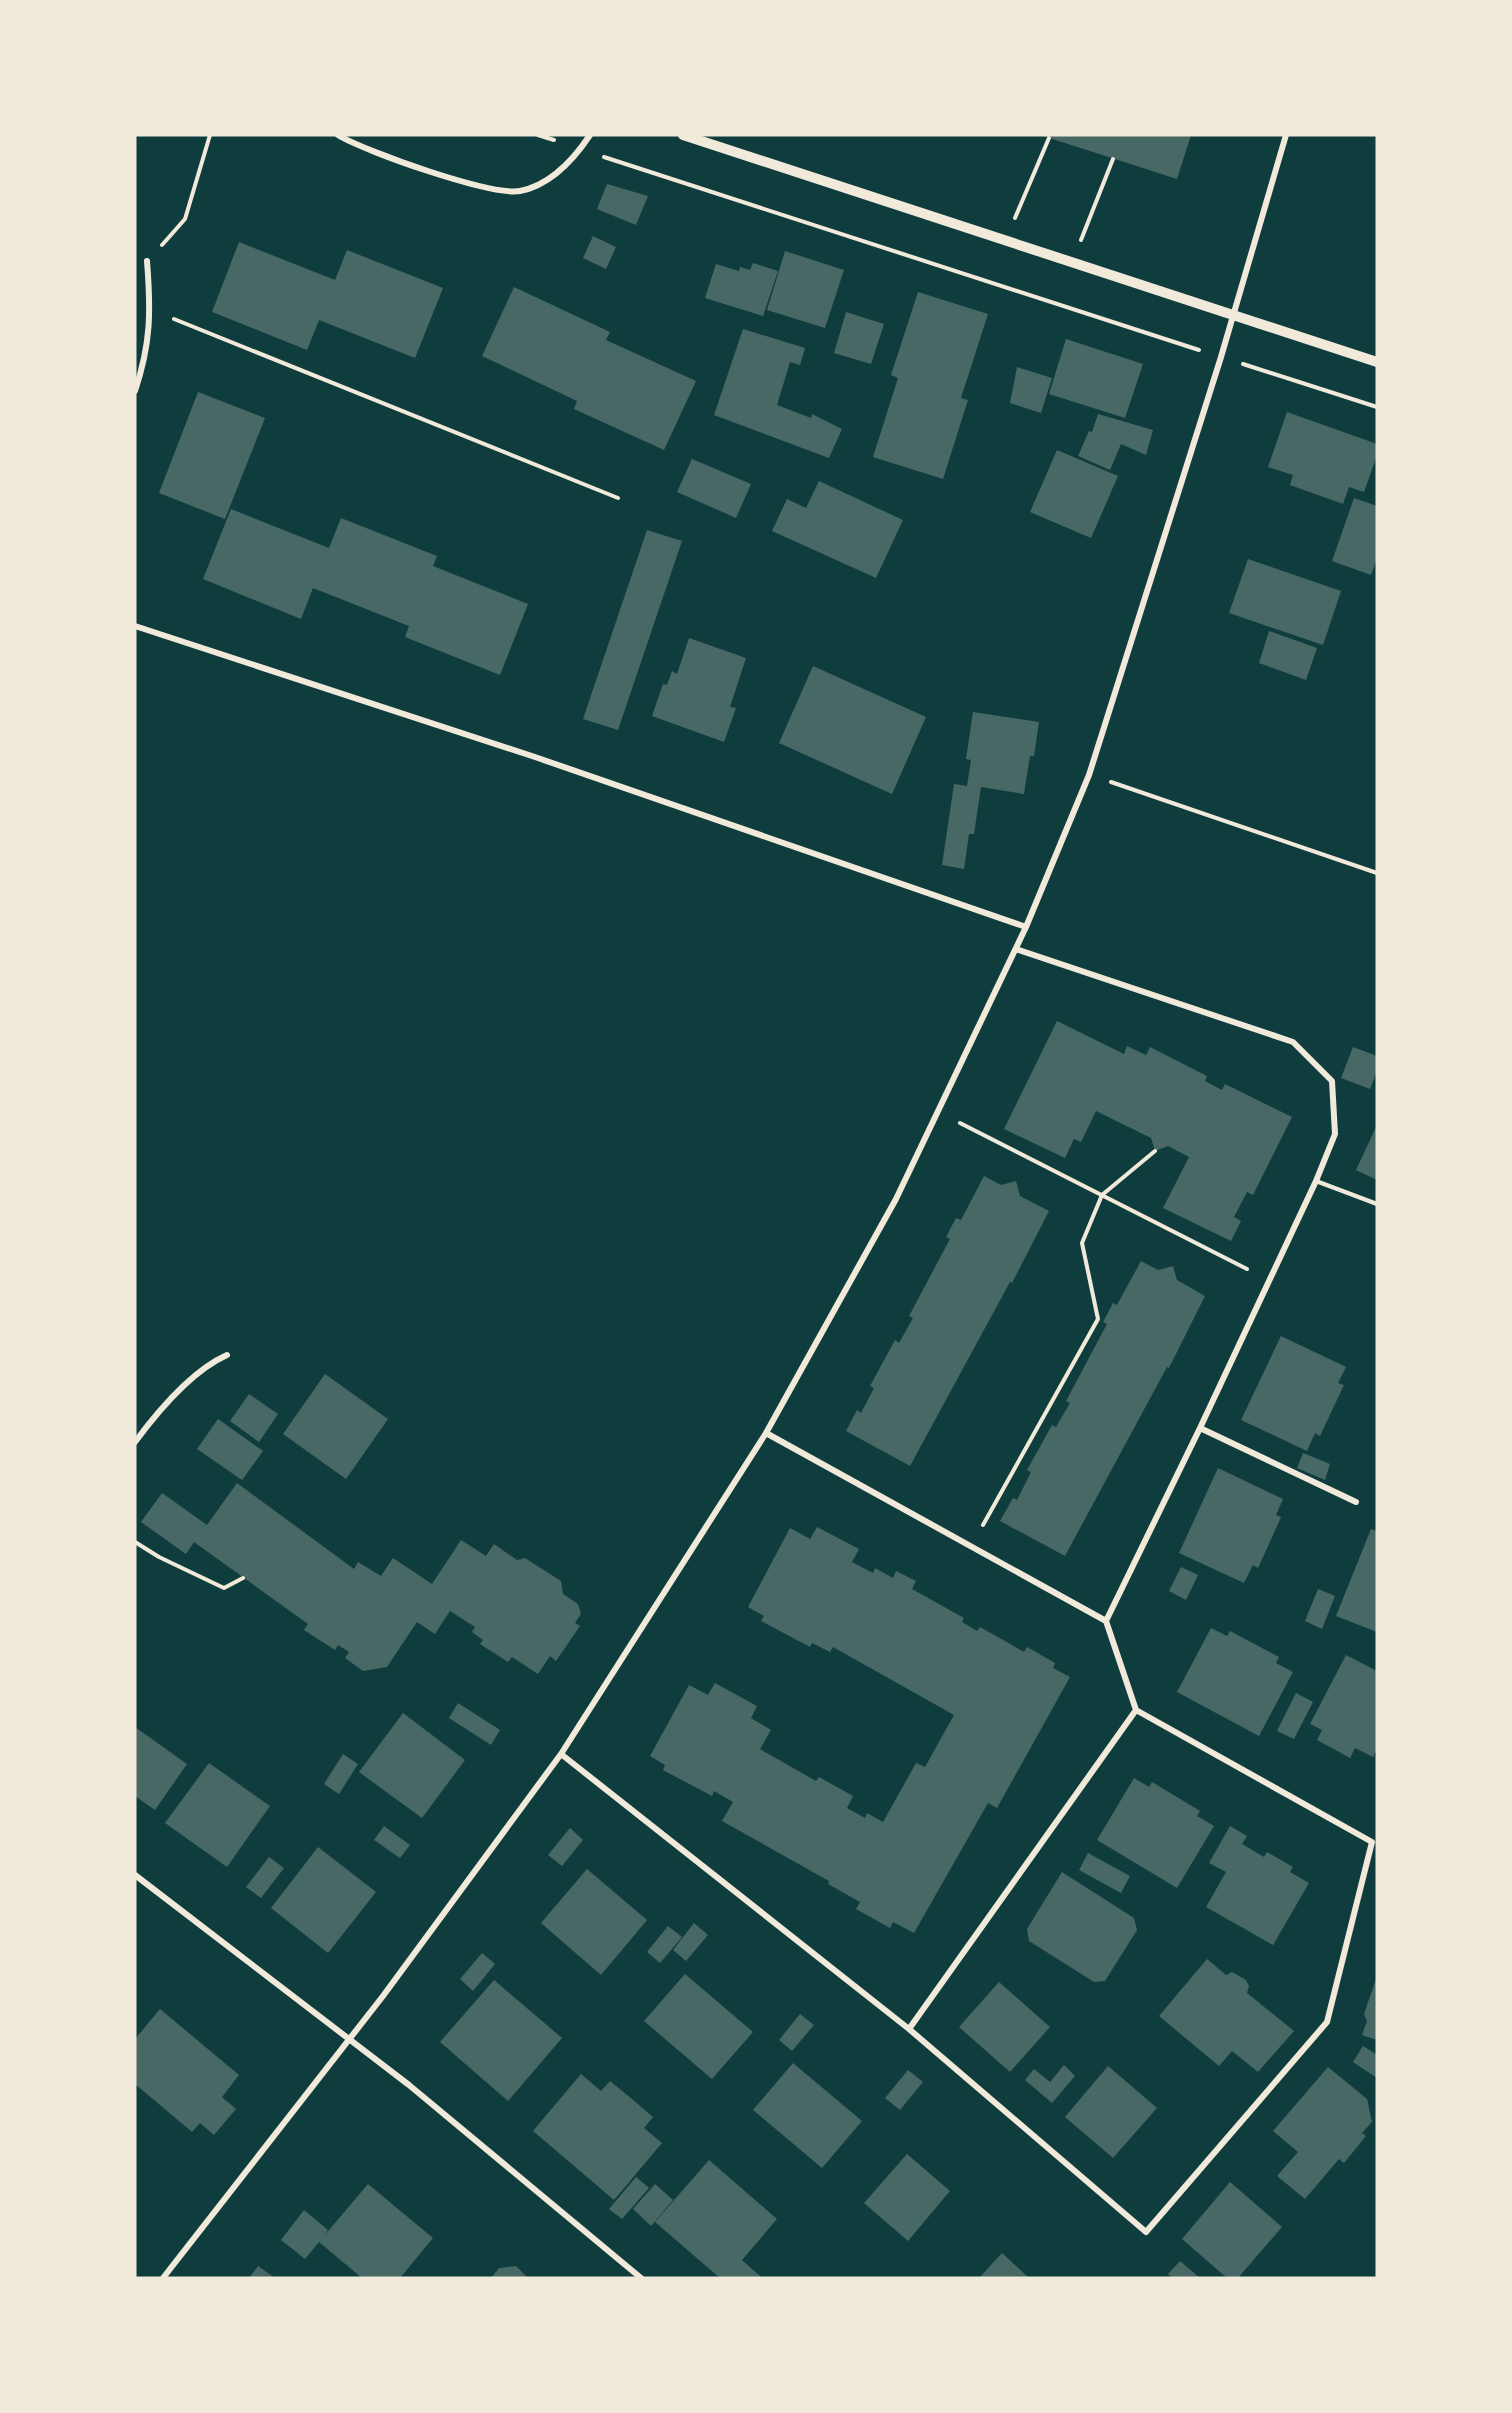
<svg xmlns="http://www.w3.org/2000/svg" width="1512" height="2413" font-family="'Varela Round',sans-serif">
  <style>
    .building { fill: #486865 }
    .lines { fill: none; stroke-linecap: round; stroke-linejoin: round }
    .path { stroke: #f1e9da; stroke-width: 4 }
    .service { stroke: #f1e9da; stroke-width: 4.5 }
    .minor { stroke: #f1e9da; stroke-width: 6 }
    .tertiary { stroke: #f1e9da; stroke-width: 10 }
  </style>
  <rect width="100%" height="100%" fill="#0f3d3e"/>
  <path class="building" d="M1040,135H1191L1177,179Z
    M607,184L648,196L636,225L597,209Z
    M593,236L616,247L606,269L583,258Z
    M239,242L335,280L347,250L443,288L415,358L319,320L307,350L212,312Z
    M785,251L844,270L825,328L767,310Z
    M753,263L778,271L763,316L705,298L716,264L739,271L740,267L750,270Z
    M514,287L610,332L606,340L696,381L664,450L574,409L577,401L482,356Z
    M918,292L988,314L961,398L968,400L943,479L873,457L898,378L891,375Z
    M846,312L884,324L871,364L834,353Z
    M743,329L805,348L800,365L790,362L777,405L811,418L812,414L842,429L829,458L714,415Z
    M1066,339L1143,364L1125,418L1049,394Z
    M1017,367L1052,378L1041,413L1010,403Z
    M198,392L265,418L225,519L159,493Z
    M1287,412L1377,444V455L1364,492L1349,487L1343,504L1290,485L1293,475L1268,467Z
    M1098,414L1153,430L1146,455L1121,444L1110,470L1078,456L1089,431L1092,432Z
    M1057,450L1118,476L1091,538L1030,512Z
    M692,459L751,484L736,518L677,492Z
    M819,481L903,520L876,578L772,531L787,499L806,508Z
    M1354,498L1377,506V559L1371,575L1332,561Z
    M231,509L329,548L341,518L437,556L433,566L528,604L500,675L405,637L409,626L313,588L301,619L203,579Z
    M647,530L682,541L618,730L583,719Z
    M1248,559L1341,591L1323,645L1229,613Z
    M1269,631L1317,648L1306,680L1259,663Z
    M689,638L746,658L730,707L736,708L724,742L652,716L663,684L667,685L672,671L677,674Z
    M813,666L926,717L892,794L779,743Z
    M973,712L1039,722L1034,756H1030L1024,794L981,787L974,834H969L964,869L942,865L954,784L967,786L971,760L966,759Z
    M1057,1021L1124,1054L1127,1046L1146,1055L1150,1047L1207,1076L1205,1081L1222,1090L1225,1084L1292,1117L1253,1195L1247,1192L1234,1217L1241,1221L1231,1241L1163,1208L1189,1157L1168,1146L1155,1151L1151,1138L1096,1111L1081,1142L1074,1139L1065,1158L1004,1129Z
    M1353,1047L1377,1056V1071L1370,1089L1341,1078Z
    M1377,1125V1180L1356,1170Z
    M984,1176L1001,1185L1016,1181L1020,1196L1049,1211L1012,1283L1010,1282L910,1466L846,1431L857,1410L861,1413L874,1388L870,1386L895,1340L899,1343L913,1318L909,1316L950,1239L946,1237L956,1218L961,1220Z
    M1141,1261L1158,1270L1173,1266L1177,1280L1205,1296L1169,1368L1167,1367L1065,1556L1000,1521L1013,1498L1017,1500L1031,1472L1027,1470L1052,1425L1056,1427L1070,1403L1066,1401L1107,1324L1103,1322L1113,1303L1117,1305Z
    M1281,1336L1346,1367L1338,1383L1344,1385L1320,1436L1315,1433L1307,1451L1241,1420Z
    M325,1374L388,1419L346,1479L283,1434Z
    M249,1394L278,1414L259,1442L230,1421Z
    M218,1419L263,1451L242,1480L197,1449Z
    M1303,1453L1330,1464L1325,1480L1297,1468Z
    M1218,1468L1283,1499L1276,1515L1281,1517L1269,1544L1258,1568L1253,1565L1244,1583L1179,1553Z
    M237,1483L354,1569L358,1562L381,1576L393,1558L432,1584L461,1540L486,1556L494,1544L517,1560L525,1558L561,1581L563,1594L578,1604L581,1614L575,1623L580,1626L556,1661L550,1656L538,1674L512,1657L508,1662L480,1644L483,1640L472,1632L475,1627L450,1611L435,1634L417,1622L387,1667L363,1671L345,1658L349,1652L338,1645L335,1650L304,1630L308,1624L194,1542L186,1554L141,1522L162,1493L207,1525Z
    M817,1527L859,1549L852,1562L873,1573L875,1568L893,1578L896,1571L916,1581L912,1589L964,1618L962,1622L977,1631L980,1627L1024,1652L1027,1647L1055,1663L1053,1668L1070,1677L997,1808L988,1803L914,1933L893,1922L890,1928L856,1909L860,1902L828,1884L829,1881L722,1821L733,1802L714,1791L712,1796L663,1770L665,1765L650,1756L689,1685L708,1695L715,1683L757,1706L751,1718L771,1730L760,1749L816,1781L819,1777L853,1796L847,1808L865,1818L867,1813L883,1822L916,1763L925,1767L954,1715L833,1647L830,1652L812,1643L810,1647L761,1621L764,1616L748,1607L790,1528L810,1539Z
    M1371,1529L1377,1531V1632L1336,1616Z
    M1181,1567L1198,1575L1186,1600L1169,1591Z
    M1318,1589L1335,1596L1322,1629L1305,1621Z
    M1211,1628L1227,1636L1230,1631L1279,1657L1276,1663L1293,1672L1259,1736L1177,1692Z
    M1346,1655L1377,1671V1749L1373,1757L1355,1748L1350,1758L1317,1740L1322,1730L1310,1724Z
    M1296,1693L1313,1702L1294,1739L1277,1731Z
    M458,1703L500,1730L491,1745L449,1718Z
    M403,1713L465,1760L422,1818L359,1772Z
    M135,1727L187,1764L155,1810L135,1796Z
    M343,1754L358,1764L339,1794L324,1784Z
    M209,1763L270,1806L227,1867L165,1823Z
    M1134,1778L1149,1787L1152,1782L1200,1811L1197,1816L1214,1826L1177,1888L1097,1840Z
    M384,1826L410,1845L400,1858L374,1840Z
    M1230,1826L1247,1836L1242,1844L1264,1857L1267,1852L1293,1867L1290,1872L1309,1883L1273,1945L1206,1907L1226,1872L1209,1863Z
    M570,1828L583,1840L562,1866L548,1855Z
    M318,1847L376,1892L328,1953L271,1908Z
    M1088,1853L1130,1876L1121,1893L1079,1870Z
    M269,1857L284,1868L261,1898L246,1887Z
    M587,1869L647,1920L601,1975L541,1923Z
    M1062,1872L1134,1918L1137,1930L1105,1981L1094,1982L1029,1941L1027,1929Z
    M694,1923L708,1935L686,1961L673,1950Z
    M668,1926L682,1937L660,1963L647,1952Z
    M482,1953L495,1964L473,1991L460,1979Z
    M1207,1959L1226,1975L1232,1972L1246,1980L1249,1986L1247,1993L1294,2031L1258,2072L1232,2051L1219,2066L1159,2016Z
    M685,1974L753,2032L712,2079L644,2021Z
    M1377,1976V2040L1362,2035L1367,2021L1364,2014Z
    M494,1980L562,2038L508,2101L440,2042Z
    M999,1982L1050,2027L1010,2072L959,2027Z
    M160,2009L239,2075L222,2097L236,2109L214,2135L200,2123L192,2132L135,2084V2039Z
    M800,2014L814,2025L792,2051L779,2040Z
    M1363,2046L1377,2055V2078L1353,2062Z
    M793,2063L862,2121L822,2168L753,2110Z
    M1064,2065L1075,2076L1052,2103L1025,2080L1034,2069L1050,2082Z
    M1108,2066L1157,2108L1113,2158L1065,2117Z
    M1328,2067L1367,2099L1372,2122L1362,2133L1366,2136L1344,2163L1339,2159L1305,2199L1277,2176L1298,2152L1273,2131Z
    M908,2070L923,2082L900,2110L885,2098Z
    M581,2074L601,2091L610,2081L632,2099L653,2117L644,2128L662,2143L614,2200L533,2131Z
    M907,2154L950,2191L908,2241L864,2203Z
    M709,2160L777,2219L742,2260L760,2276L759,2278H720L655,2222Z
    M636,2177L649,2188L622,2219L609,2209Z
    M1230,2182L1282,2227L1238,2278H1227L1182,2239Z
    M368,2184L433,2238L400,2278H362L319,2242L305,2259L281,2240L304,2210L328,2230L324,2236Z
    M655,2184L673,2200L651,2226L633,2209Z
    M1002,2253L1029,2278H979Z
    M1180,2261L1200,2278H1173L1168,2274Z
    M258,2266L275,2278H249Z
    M516,2266L528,2278H491L499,2268Z"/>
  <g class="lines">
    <path class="path" d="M538,135L554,140
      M604,157L1199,350
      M1015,218L1049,138
      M1081,240L1113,159
      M162,245L185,219L210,135
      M174,319L618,498
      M1243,364L1377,407
      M1111,782L1377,873
      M960,1123L1247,1269
      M983,1525L1098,1319L1082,1243L1102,1195L1155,1151
      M135,1542L159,1557L224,1588L243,1578"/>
    <path class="service" d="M1316,1181L1377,1204"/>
    <path class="minor" d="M338,135C366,152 491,196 520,191C551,185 574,159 590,135
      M135,391C151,343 151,311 147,261
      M135,626L535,757L1026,927
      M1200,1428L1356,1502
      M766,1433L1106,1621
      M135,1442C158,1411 191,1371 227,1355
      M561,1754L909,2029L1146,2232L1327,2022L1372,1842L1136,1710
      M135,1875L409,2085L641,2278
      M909,2029L1136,1710L1106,1621L1200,1428L1316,1181L1335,1134L1332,1081L1293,1042L1016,949
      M163,2278L383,1996L561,1754L766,1433L896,1199L1026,927L1089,775L1221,357L1286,135"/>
    <path class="tertiary" d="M683,135L1377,362"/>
  </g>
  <rect width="1512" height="2413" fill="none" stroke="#f1e9da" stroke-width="273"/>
</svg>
